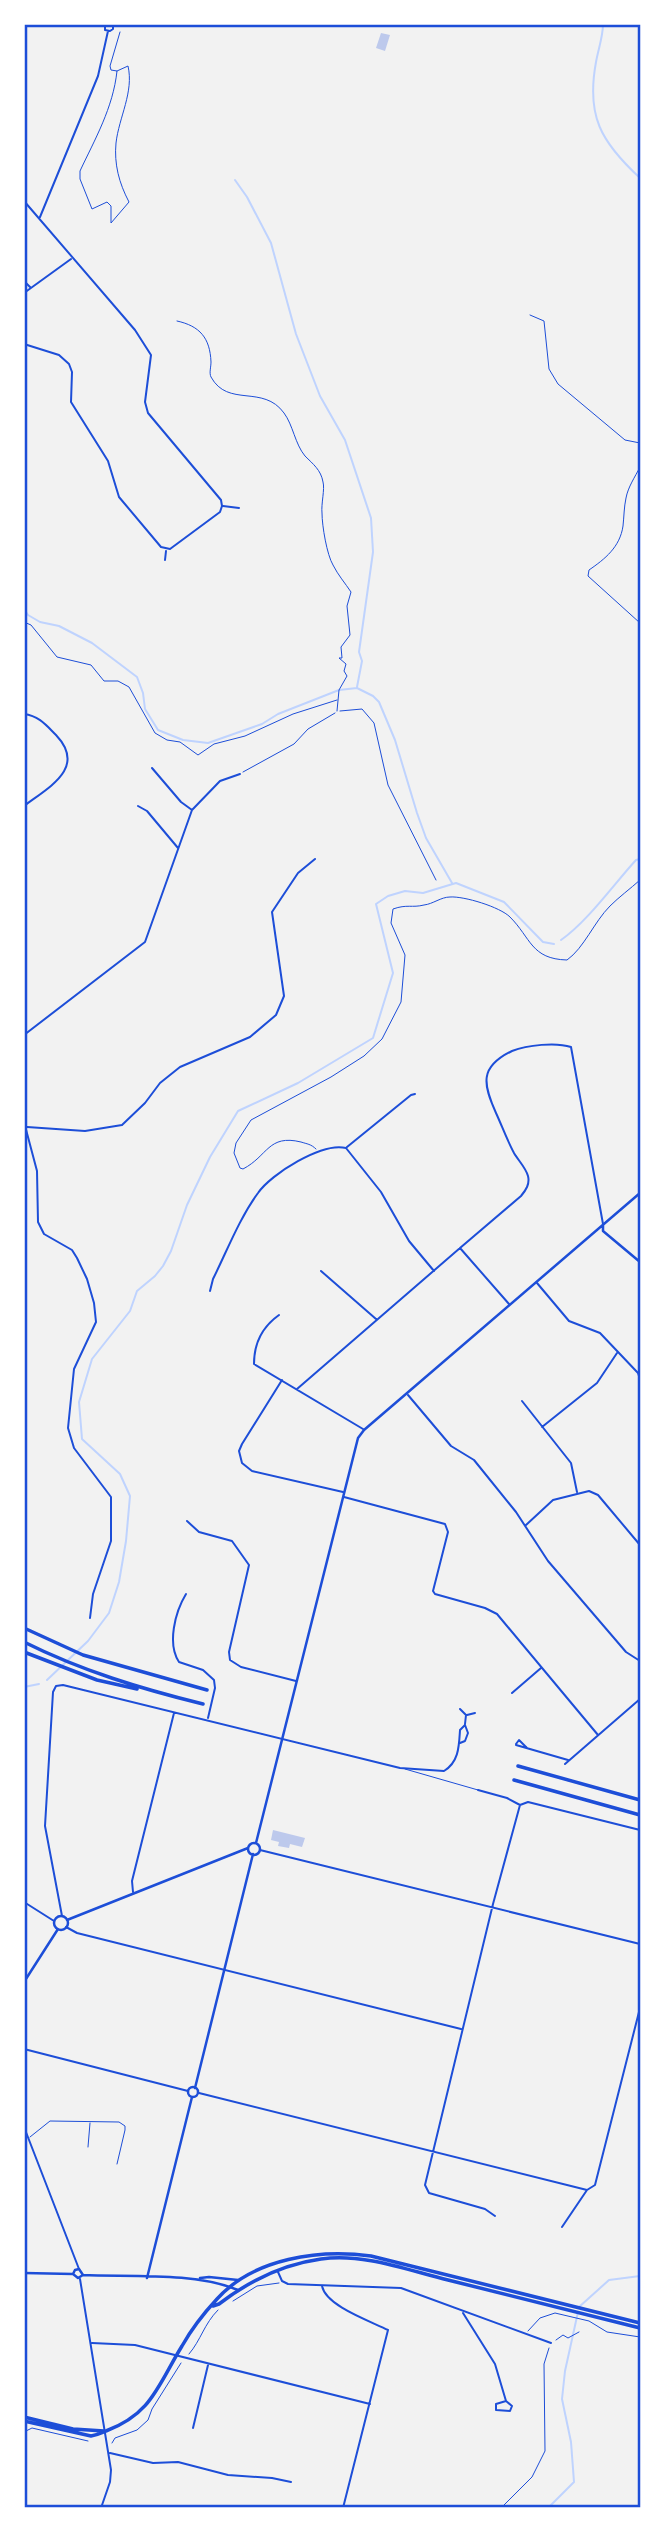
<svg xmlns="http://www.w3.org/2000/svg" width="665" height="2532" font-family="'Asap Condensed',sans-serif">
  <style>
    .lines { fill: none; stroke-linecap: round; stroke-linejoin: round }
    .stream { stroke: #bfd3fe; stroke-width: 2 }
    .building { fill: #bdc9ec }
    .path { stroke: #1d4ed8; stroke-width: 1 }
    .service { stroke: #1d4ed8; stroke-width: 1 }
    .minor { stroke: #1d4ed8; stroke-width: 2 }
    .tertiary { stroke: #1d4ed8; stroke-width: 2.5 }
    .primary { stroke: #1d4ed8; stroke-width: 3.5 }
    .motorway { stroke: #1d4ed8; stroke-width: 3.5 }
    .rail { stroke: #7290e2; stroke-width: 2 }
    .neatline { fill: none; stroke: #1d4ed8; stroke-width: 2.5 }
  </style>
  <rect width="100%" height="100%" fill="#f2f2f2"/>
  <g class="lines">
    <path class="stream" d="M603,24C603,37 598,50 596,62C586,116 601,142 640,178
      M235,180L247,197L271,243L296,334L320,396L345,440L371,518L373,552L359,652L362,661L357,687
      M24,609L28,615L40,622L59,626L92,643L137,677L143,693L145,709L158,730L183,740L208,743L262,724L278,714L339,690L357,688L373,696L379,702L395,740L417,813L426,838L452,883
      M561,940C587,922 614,884 636,860L640,859
      M47,1680L88,1641L109,1613L119,1582L126,1541L130,1496L120,1474L82,1439L79,1402L92,1359L130,1311L137,1291L155,1276L163,1266L171,1251L187,1205L210,1157L238,1111L298,1083L373,1038L393,973L376,904L388,896L405,891L423,893L456,883L504,902L543,942L554,944
      M24,1687L39,1684
      M579,2307L609,2280L640,2276
      M548,2508L574,2482L571,2442L562,2399L565,2371L578,2312"/>
  </g>
  <path class="building" d="M381,33L390,35L385,51L376,48Z
    M273,1830L305,1838L302,1847L290,1844L289,1848L278,1846L279,1842L271,1840Z"/>
  <g class="lines">
    <path class="path" d="M117,71L128,66C134,92 119,117 116,143C114,164 119,183 129,202L111,223V206L107,202L92,209L80,179V171C95,139 113,108 117,71L111,70L110,66L120,32
      M530,315L544,321L549,369L558,384L625,440L640,443
      M177,321C200,326 210,338 211,362C211,367 209,373 211,377C228,408 263,384 284,413C293,425 295,444 305,456C313,464 321,470 323,482C325,489 321,504 322,513C322,526 327,555 333,565C338,575 345,583 351,592L347,606L350,635L341,647L342,658H339L346,664L344,671L347,676L339,690L337,711
      M640,467C635,477 628,487 626,498C624,507 624,517 623,526C620,547 605,559 589,570L588,576L640,623
      M24,622L31,625L57,657L91,665L104,681H118L129,687L155,733L167,740L180,742L198,755L214,744L245,736L293,714L337,700
      M340,711L362,709L374,723L388,785L436,880
      M243,772L294,744L308,729L335,713
      M316,1149C311,1144 307,1144 301,1142C268,1134 268,1156 243,1169L240,1168L234,1153L236,1143L251,1120L331,1077L364,1056L382,1039L401,1002L405,955L391,923L393,909C407,904 412,908 424,905C433,904 441,897 450,897C464,896 500,907 510,917C531,938 531,959 567,960C584,948 594,922 610,906C619,897 630,889 640,880
      M233,2301L257,2286L279,2283
      M528,2331L540,2318L555,2313L589,2321L607,2332L640,2337
      M556,2340L563,2335L568,2338L579,2332
      M189,2354C201,2340 204,2324 218,2310
      M24,2432L32,2428L88,2441
      M112,2443L115,2438L137,2430L148,2420L152,2409L181,2363
      M501,2508L532,2477L545,2451L544,2364L549,2348"/>
    <path class="service" d="M405,1769L478,1790
      M30,2137L50,2121L119,2122L125,2126V2130L117,2164
      M88,2147L90,2123"/>
    <path class="minor" d="M105,24V30L110,31L113,29V24
      M24,201L135,330L151,355L145,402L148,413L221,500L222,506L220,512L170,549L161,547L119,497L108,461L71,402L72,372L69,364L59,355L24,344
      M40,217L98,76L108,31
      M24,281L30,287
      M24,293L71,259
      M223,506L239,508
      M165,560L166,551
      M24,714C39,716 46,725 56,735C87,768 49,787 24,806
      M152,768L181,802L192,810
      M138,806L147,811L178,848
      M24,1035L145,942L192,810L220,781L240,774
      M24,1122L37,1171L38,1222L44,1234L72,1250L77,1258L87,1279L94,1303L96,1322L74,1369L68,1428L74,1448L111,1497V1541L93,1594L90,1618
      M27,1127L85,1131L122,1125L145,1103L160,1083L180,1067L250,1037L276,1015L284,996L272,912L298,873L315,859
      M347,1147L411,1095L415,1094
      M460,1248L521,1196C526,1190 530,1184 528,1176C526,1168 518,1160 514,1153C507,1140 502,1126 496,1113C483,1084 479,1067 512,1051C527,1045 556,1042 571,1047L603,1224
      M321,1271L376,1319
      M537,1283L569,1321L600,1333L638,1373L640,1379
      M210,1291L213,1279C227,1251 239,1219 258,1193C271,1174 322,1142 346,1148L381,1192L409,1241L434,1271
      M279,1315C262,1327 254,1344 254,1364L363,1429
      M282,1380L242,1444L239,1451L242,1463L252,1471L343,1492
      M297,1389L460,1248L509,1304
      M408,1395L451,1446L474,1460L516,1512L548,1561L626,1652L640,1661
      M522,1401L571,1463L577,1492
      M542,1427L597,1383L617,1353
      M344,1497L445,1524L448,1532L433,1591L435,1594L485,1608L497,1614L598,1735
      M187,1521L199,1532L232,1541L249,1565L229,1652L230,1660L241,1667L296,1681
      M526,1525L553,1500L589,1491L598,1495L640,1545
      M186,1594C175,1612 167,1644 179,1662L203,1670L214,1680L215,1688L208,1718
      M512,1693L541,1668
      M460,1709L466,1715L465,1724
      M467,1715L475,1713
      M516,1744L519,1740L527,1748
      M516,1745L568,1760
      M565,1764L640,1699
      M478,1790L507,1798L520,1805L528,1802L640,1830
      M260,1850L640,1944
      M133,1892L132,1881L174,1713
      M24,1902L54,1921
      M62,1916L45,1826L53,1692L56,1686L63,1685L400,1768L444,1771C459,1762 459,1746 460,1730L465,1725L468,1733L465,1741L460,1743
      M66,1927L77,1933L461,2029
      M24,2049L188,2091
      M199,2093L587,2190
      M24,2127L79,2269
      M495,2216L485,2209L429,2193L425,2185L493,1904L520,1805
      M562,2227L587,2190L595,2185L640,2008
      M278,2272L282,2281L288,2284L401,2288L551,2343
      M80,2279L111,2470L110,2482L101,2508
      M322,2286C326,2306 370,2321 388,2330L343,2508
      M463,2313L495,2364L506,2401L512,2406L510,2411L496,2410V2404L506,2401
      M92,2343L135,2345L370,2404
      M193,2428L208,2365
      M110,2453L153,2463L178,2462L228,2475L272,2478L291,2482"/>
    <path class="tertiary" d="M603,1225V1231L640,1262
      M256,1843L358,1438L364,1430L640,1193
      M248 1849a6 6 0 1 1 12 0a6 6 0 1 1-12 0Z
      M54 1923a7 7 0 1 1 14 0a7 7 0 1 1-14 0Z
      M67,1920L248,1848
      M24,1982L58,1929
      M188 2092a5 5 0 1 1 10 0a5 5 0 1 1-10 0Z
      M195,2088L253,1854
      M24,2273L73,2274L78,2278L83,2275
      M73,2274L75,2270L79,2269L83,2275
      M83,2275C131,2277 195,2272 238,2290
      M147,2278L192,2097
      M200,2278L209,2277L238,2280"/>
    <path class="primary" d="M213,2306L219,2304C249,2281 284,2264 321,2259C364,2253 407,2270 448,2280C512,2296 576,2312 640,2328
      M24,2417L73,2429L104,2431
      M24,2421L91,2436C98,2435 101,2433 106,2431C152,2414 158,2385 182,2346C191,2330 204,2313 217,2299C254,2258 319,2249 371,2256L640,2323"/>
    <path class="motorway" d="M24,1628L83,1655L207,1690
      M24,1642C82,1671 142,1689 203,1704
      M24,1652L97,1680L137,1689
      M518,1766L640,1800
      M514,1780L640,1815"/>
    <path class="rail" d="M24,1587V1617"/>
  </g>
  <rect width="665" height="2532" fill="none" stroke="#ffffff" stroke-width="52"/>
  <rect x="26" y="26" width="613" height="2480" class="neatline"/>
</svg>
